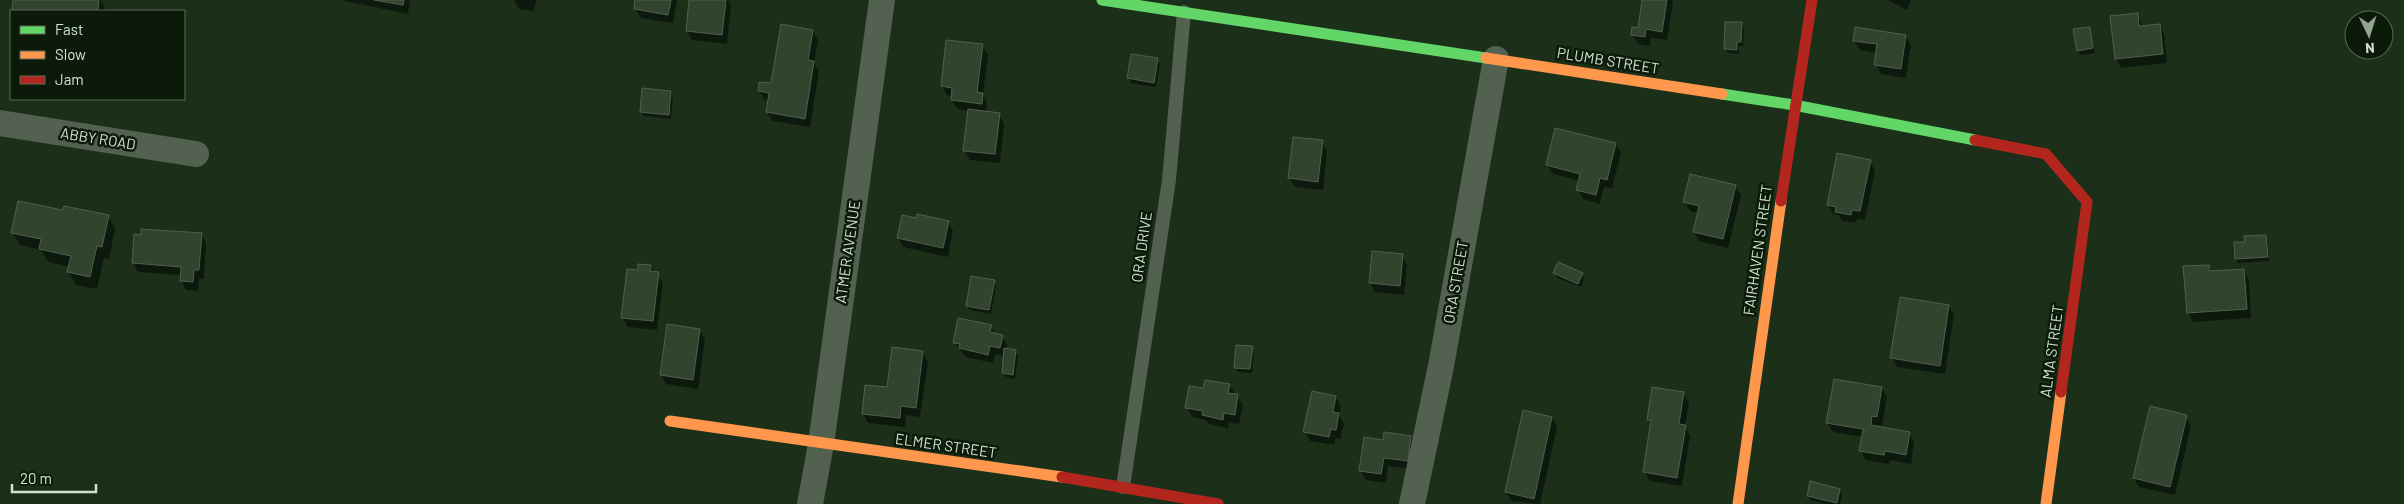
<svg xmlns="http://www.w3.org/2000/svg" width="2404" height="504" font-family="Barlow,sans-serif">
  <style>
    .shadow { fill: #0007 }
    .building { fill: #31442e; stroke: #51604e }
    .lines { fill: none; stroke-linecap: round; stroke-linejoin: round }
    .lane { stroke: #536151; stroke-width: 14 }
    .street { stroke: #536151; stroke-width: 26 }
    .fast { stroke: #63d668; stroke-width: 11 }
    .slow { stroke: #ff974d; stroke-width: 11 }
    .jam { stroke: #b3261e; stroke-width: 11 }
    .labels { text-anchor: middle; stroke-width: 5; stroke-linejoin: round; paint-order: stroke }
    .street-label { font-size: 15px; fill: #d0e4ce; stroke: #0c1a0a }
  </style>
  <rect width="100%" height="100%" fill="#1c2f19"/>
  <path class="shadow" d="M15,0H101L106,11H14Z
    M340,0H410L408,14Z
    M514,0H536L534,11L519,9Z
    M637,0H677L673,23L641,18L635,8Z
    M690,0H728L731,5L727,44L692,40L687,31Z
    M1643,0H1671L1673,3L1667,40L1651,38L1650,46L1638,44L1633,35L1639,29Z
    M1888,0H1911L1907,10Z
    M2137,14L2143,27L2159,25L2164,34L2167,63L2121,68L2116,59Z
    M1741,23L1744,28L1743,46H1739V54L1728,53L1725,49Z
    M2089,28L2095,53L2080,55L2078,51Z
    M813,31L818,40L814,63L819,71L810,127L772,121L767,112L769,101L765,100L759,91L772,85Z
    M1905,36L1911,45L1906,78L1881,74L1876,64L1877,53L1860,50L1854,41Z
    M982,45L988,55L983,95L987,103L986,113L999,114L1004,124L1000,163L970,160L964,150L969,111L957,109L952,100L953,96L947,95L942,86Z
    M1157,59L1160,64L1156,87L1131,83L1129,78Z
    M670,92L673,96L671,119L644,116L641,112Z
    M1322,142L1327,151L1323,190L1295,187L1289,178Z
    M1616,144L1621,153L1612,188L1604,187L1600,204L1583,199L1578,190L1580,181L1553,174L1547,165Z
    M1870,161L1875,171L1865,220L1857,219L1856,223L1842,221L1839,215L1833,214L1828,205Z
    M1735,186L1741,195L1728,248L1699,241L1694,232L1698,213L1690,211L1685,202Z
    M64,212L108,216L115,229L109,259L104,258L97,289L76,285L68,272L70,267L48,262L41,250L20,245L12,232Z
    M948,222L953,231L948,257L903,247L898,237Z
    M201,234L206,244L204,279H199L198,291L186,290L181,281V275L138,272L133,263L142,236Z
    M2265,237L2268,241L2269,261L2238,263L2236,259Z
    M1402,256L1407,265L1404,295L1375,292L1370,283Z
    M650,266L663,282L657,330L628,327L623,318L639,271Z
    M2208,266L2212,272L2244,270L2249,280L2251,318L2193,322L2188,313Z
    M1555,273L1582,274L1584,278L1581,287L1557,278Z
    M994,281L996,285L991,314L970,310L967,306Z
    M1949,306L1954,315L1945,374L1897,367L1892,358Z
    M991,326L996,335L1002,336L1007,345L1006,350L1015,351L1018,356L1015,379L1006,377L1003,373L1005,356L995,354L993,363L966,357L954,342Z
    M700,330L705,340L698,389L666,384L661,375Z
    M1252,348L1254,352L1252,373L1238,372L1235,367Z
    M922,352L928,362L920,417L906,415L905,427L868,423L863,413Z
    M1229,385L1243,405L1239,424L1229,422L1228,428L1209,424L1206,420L1192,417L1187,408Z
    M1882,388L1887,397L1882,426L1877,425V428L1909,433L1914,442L1911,464L1890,460L1889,464L1866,460L1861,451L1863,437L1833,432L1827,423Z
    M1683,393L1689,402L1685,426L1690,436L1682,486L1650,481L1645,472L1652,425L1648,419Z
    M1336,397L1341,407L1339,415L1344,424L1340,439L1336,438L1334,445L1310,441L1305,431Z
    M2186,417L2191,426L2175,495L2139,487L2134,478Z
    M1552,418L1557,427L1540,504L1512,501L1506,492Z
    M1411,437L1416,446L1413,469L1388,466L1386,483L1366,480L1361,471L1384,441Z
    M1839,490L1842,494L1840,504H1826L1810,500L1808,496Z"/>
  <path class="building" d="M13,0H99L98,11H12Z
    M374,0H404L403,5Z
    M635,0H671L668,15L634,9Z
    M689,0H726L722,35L686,31Z
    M1642,0H1667L1662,32L1646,29L1645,37L1631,35L1632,27L1638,28Z
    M2138,13L2139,26L2160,24L2163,54L2115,59L2110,16Z
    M1725,22H1742L1741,42H1737V50L1724,49Z
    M781,24L813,30L808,60L814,61L805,119L766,112L769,93L758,91L759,82L771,83Z
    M1855,27L1906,35L1901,69L1874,65L1877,44L1853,41Z
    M2090,27L2093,48L2077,51L2073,29Z
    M946,40L983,44L977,92L983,93L982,104L951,100L952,88L941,86Z
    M1131,54L1158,58L1154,83L1127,78Z
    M642,88L671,91L669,115L640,112Z
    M968,109L1000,113L995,154L963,151Z
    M1555,128L1616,143L1607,180L1600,178L1596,195L1576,190L1580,174L1546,165Z
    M1293,137L1323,140L1318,182L1288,178Z
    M1837,153L1871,160L1860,211L1852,210L1851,215L1835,212L1836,207L1827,205Z
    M1690,174L1736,185L1723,239L1693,232L1699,206L1683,202Z
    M18,201L63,210L64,206L109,215L102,247L97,246L90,277L67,272L71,256L39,249L41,239L11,233Z
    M917,214L949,221L943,248L897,238L902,215L916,218Z
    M141,229L202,233L199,270H194L193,282L180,281L181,267L132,263L134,234L141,235Z
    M2266,235L2268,257L2235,259L2234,242H2245L2244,236Z
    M1372,251L1403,254L1400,286L1369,283Z
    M1558,262L1583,273L1578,284L1553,273Z
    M638,264L651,265L650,271L659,272L653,321L621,318L627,269L638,270Z
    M2209,265V271L2244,269L2247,309L2187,313L2183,266Z
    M971,276L995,280L989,310L966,306Z
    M1900,297L1949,305L1940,366L1890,358Z
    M958,318L992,325L990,332L1003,335L1000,348L990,346L988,355L959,348L960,344L953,343Z
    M667,324L700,329L693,380L660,375Z
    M1236,345L1253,346L1250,369L1234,368Z
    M892,347L923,351L916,408L901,406L900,418L862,414L865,385L887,387Z
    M1004,348L1016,350L1013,375L1002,373Z
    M1834,379L1882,387L1877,417L1872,416L1871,425L1910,432L1906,455L1885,451L1884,455L1859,451L1863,429L1826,423Z
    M1205,380L1230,384L1228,393L1238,394L1235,415L1224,413L1223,420L1202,415L1203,411L1185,408L1189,386L1203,388Z
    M1652,387L1684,392L1679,424L1686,425L1677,478L1643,472L1651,420H1647Z
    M1312,391L1336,396L1333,412L1339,413L1336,430L1331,429L1329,437L1303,432Z
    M2150,406L2187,415L2170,487L2133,478Z
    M1523,410L1552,417L1534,499L1505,492Z
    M1384,432L1411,436L1408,461L1384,458L1381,474L1359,471L1364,437L1383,440Z
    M1810,481L1840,489L1837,503L1807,496Z"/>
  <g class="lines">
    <path class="lane" d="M1123,487L1169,180L1184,12"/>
    <path class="street" d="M0,123L196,154
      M810,504L821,444L882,0
      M1412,504L1441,366L1496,59"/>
    <path class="fast" d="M1102,0L1486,58
      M1722,94L1794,105L1975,140"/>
    <path class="slow" d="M1486,58L1722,94
      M670,421L1062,477
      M1738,504L1781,201
      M2046,504L2061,392"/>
    <path class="jam" d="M1975,140L2046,154L2087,202L2061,392
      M1781,201L1812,0
      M1062,477L1218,504"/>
  </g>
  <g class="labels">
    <g class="street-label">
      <text transform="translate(1608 61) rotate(9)" y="5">PLUMB STREET</text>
      <text transform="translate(98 139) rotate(9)" y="5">ABBY ROAD</text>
      <text transform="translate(1142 247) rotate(-82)" y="5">ORA DRIVE</text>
      <text transform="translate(1758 250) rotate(-82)" y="5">FAIRHAVEN STREET</text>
      <text transform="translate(848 252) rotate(-82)" y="5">ATMER AVENUE</text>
      <text transform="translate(1456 282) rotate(-80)" y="5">ORA STREET</text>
      <text transform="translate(2052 351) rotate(-82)" y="5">ALMA STREET</text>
      <text transform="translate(946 446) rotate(8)" y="5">ELMER STREET</text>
    </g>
  </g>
  <rect x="10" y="10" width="175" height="90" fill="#0c1a0a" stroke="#5a6b58"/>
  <rect x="20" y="26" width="25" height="8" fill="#63d668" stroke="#5a6b58"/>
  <text x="55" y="35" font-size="15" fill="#d0e4ce">Fast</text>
  <rect x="20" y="51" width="25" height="8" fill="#ff974d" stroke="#5a6b58"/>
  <text x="55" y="60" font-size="15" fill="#d0e4ce">Slow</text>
  <rect x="20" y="76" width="25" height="8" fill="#b3261e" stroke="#5a6b58"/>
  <text x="55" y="85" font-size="15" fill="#d0e4ce">Jam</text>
  <g transform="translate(2369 35) rotate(176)"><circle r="24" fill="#0c1a0a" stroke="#5a6b58"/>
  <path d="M0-4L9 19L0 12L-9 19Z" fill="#91a58f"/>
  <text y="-8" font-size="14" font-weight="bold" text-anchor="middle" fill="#d0e4ce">N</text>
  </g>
  <path d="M12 484v8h84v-8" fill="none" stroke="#d0e4ce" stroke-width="2.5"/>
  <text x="20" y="484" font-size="15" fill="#d0e4ce" stroke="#0c1a0a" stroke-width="4" paint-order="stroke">20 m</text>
</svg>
